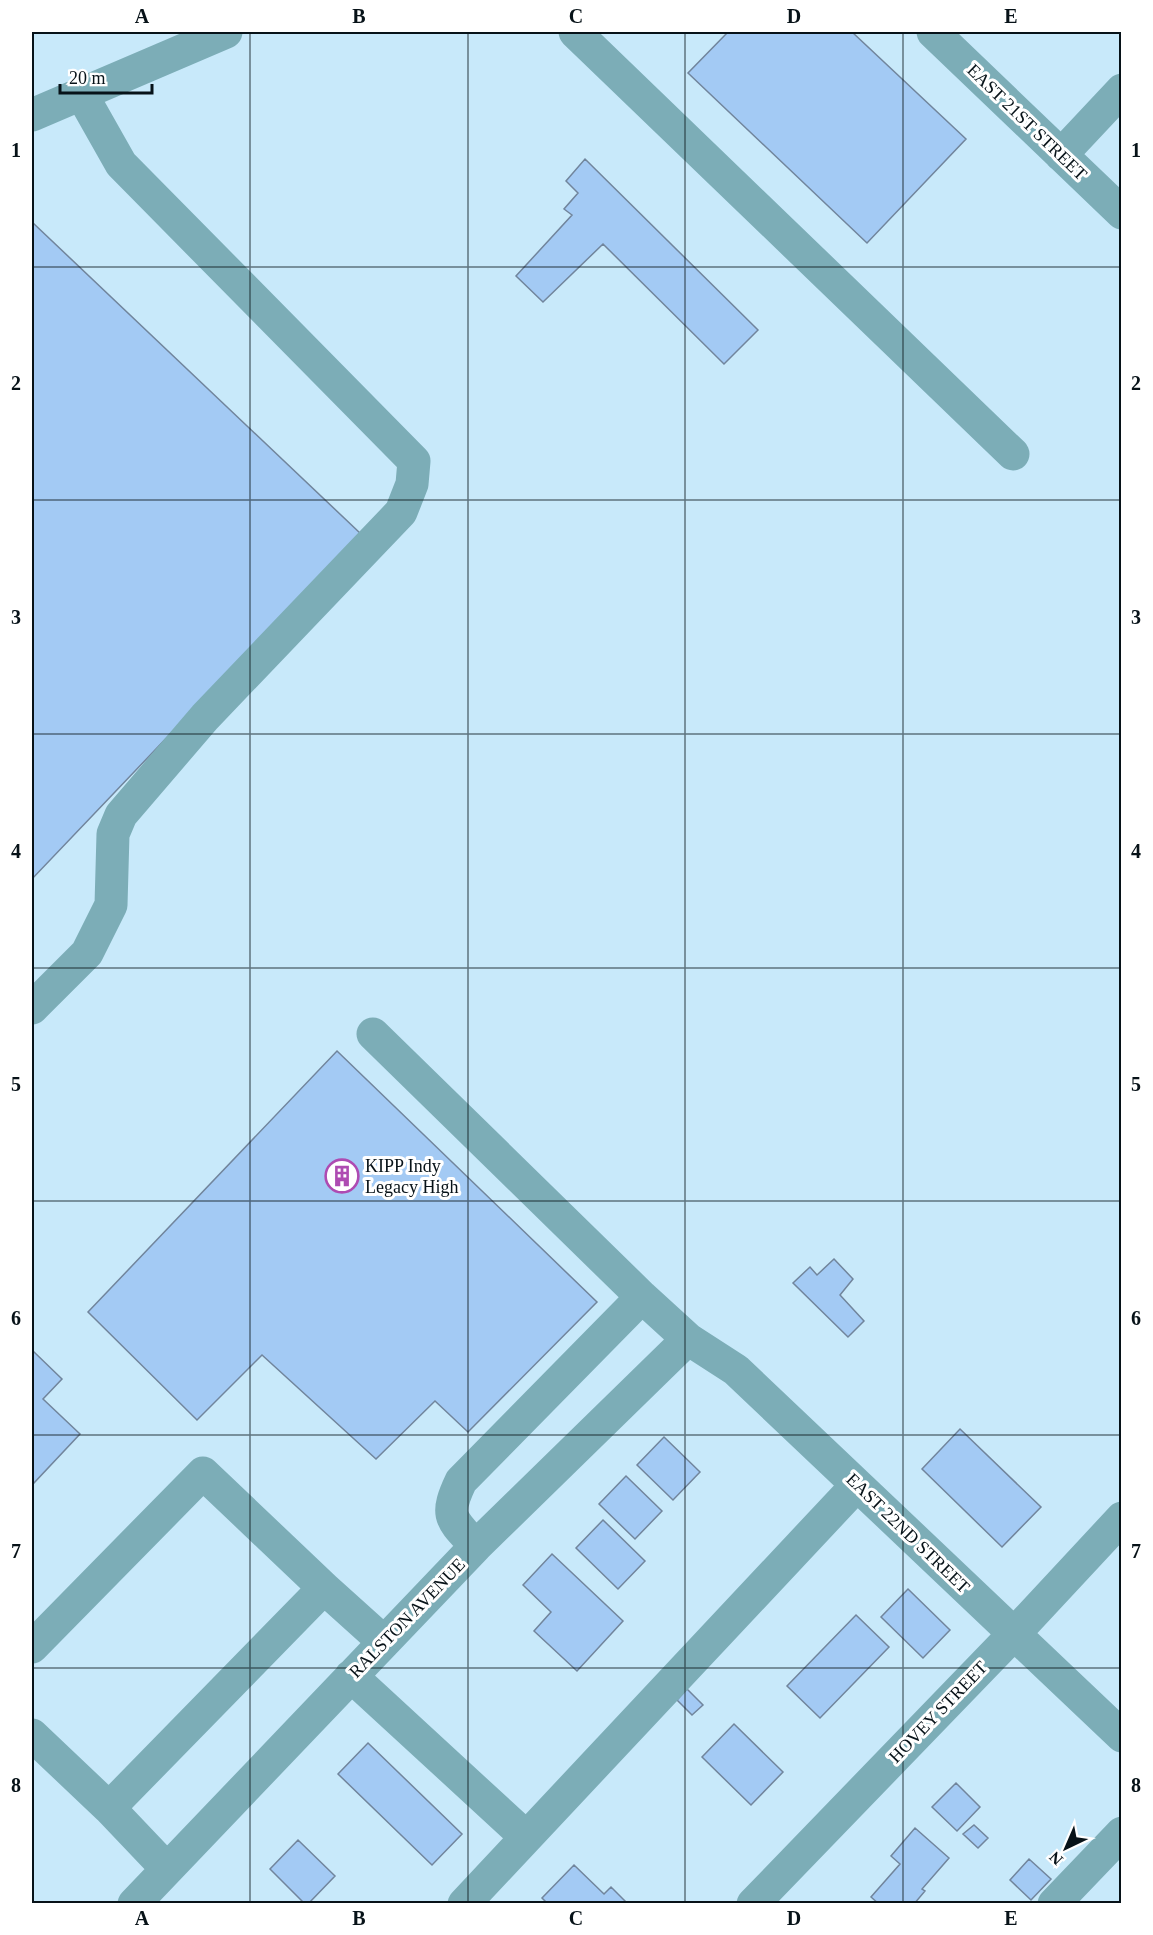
<svg xmlns="http://www.w3.org/2000/svg" width="1153" height="1935" font-family="'Times New Roman',serif">
  <style>
    .building { fill: #a3caf4; stroke: #71859c; stroke-width: 1.5 }
    .lines { fill: none; stroke-linecap: round; stroke-linejoin: round }
    .minor { stroke: #7cadb7; stroke-width: 33 }
    .grid { fill: none; stroke: #071218; stroke-width: 1.5; stroke-opacity: 0.55 }
    .labels { text-anchor: middle; stroke-width: 6; stroke-linejoin: round; paint-order: stroke }
    .street-label { font-size: 18px; fill: #071218; stroke: #fff }
    .poi-label { font-size: 18px; fill: #071218; stroke: #fff; text-anchor: start }
    .neatline { fill: none; stroke: #071218; stroke-width: 2 }
    .grid-label { font-size: 20px; text-anchor: middle; font-weight: bold; fill: #071218 }
  </style>
  <rect width="100%" height="100%" fill="#c8e9fa"/>
  <path class="building" d="M728,32H852L966,139L867,243L688,73Z
    M585,159L758,330L724,364L603,244L543,302L516,276L572,215L564,209L578,193L566,181Z
    M32,222L361,534L32,879Z
    M337,1051L597,1302L468,1432L435,1401L376,1459L262,1355L197,1420L88,1312Z
    M834,1259L853,1279L840,1295L864,1321L848,1337L793,1283L810,1267L817,1275Z
    M33,1351L62,1379L43,1399L80,1434L32,1485V1353Z
    M960,1429L1041,1507L1002,1547L922,1469Z
    M664,1437L700,1472L673,1500L637,1465Z
    M626,1476L662,1511L635,1539L599,1504Z
    M603,1520L645,1561L618,1589L576,1548Z
    M552,1554L623,1621L577,1671L534,1631L551,1612L523,1585Z
    M908,1589L950,1630L923,1658L881,1617Z
    M856,1615L889,1647L820,1718L787,1686Z
    M687,1689L703,1705L692,1715L677,1700Z
    M734,1724L783,1772L751,1805L702,1757Z
    M368,1743L462,1834L432,1865L338,1774Z
    M956,1783L980,1807L957,1831L932,1807Z
    M974,1825L988,1838L978,1848L963,1834Z
    M915,1828L949,1858L922,1889L925,1891L914,1904H879L871,1897L900,1864L891,1856Z
    M298,1840L335,1876L308,1904H305L270,1869Z
    M1029,1859L1051,1879L1031,1900L1010,1880Z
    M574,1865L604,1894L611,1887L628,1904H548L542,1898Z"/>
  <g class="lines">
    <path class="minor" d="M575,32L1013,454
      M933,32L1122,213
      M32,115L226,32
      M1061,155L1122,90
      M32,1008L87,953L111,905L113,834L121,815L205,717L401,512L412,484L414,461L121,164L82,95
      M373,1034L642,1297L688,1339L736,1370L1122,1736
      M476,1546C451,1519 444,1517 461,1481L642,1297
      M324,1588L384,1642
      M32,1647L203,1473L324,1588L109,1808
      M351,1676L526,1837
      M32,1735L109,1808L167,1869
      M134,1904L476,1546L688,1339
      M464,1904L857,1485
      M753,1904L1014,1634L1122,1518
      M1054,1904L1122,1833"/>
  </g>
  <path class="grid" d="M250,32V1904M468,32V1904M685,32V1904M903,32V1904M32,267H1122M32,500H1122M32,734H1122M32,968H1122M32,1201H1122M32,1435H1122M32,1668H1122"/>
  <defs>
    <g id="building-ring" transform="scale(1.725)"><circle r="9.5" fill="#fff" stroke="#ae4bb2" stroke-width="1.5"/><path d="M-4-6H4V6H1V3H-1V6H-4ZM-2.5-4.3h1.7v1.8h-1.7ZM.8-4.3h1.7v1.8H.8ZM-2.5-1h1.7V.8h-1.7ZM.8-1h1.7V.8H.8Z" fill="#ae4bb2"/></g>
  </defs>
  <g fill-rule="evenodd">
    <use href="#building-ring" x="342" y="1176"/>
  </g>
  <g class="labels">
    <g class="street-label">
      <text transform="translate(1027 122) rotate(44)" y="6">EAST 21ST STREET</text>
      <text transform="translate(908 1533) rotate(44)" y="6">EAST 22ND STREET</text>
      <text transform="translate(407 1618) rotate(-46)" y="6">RALSTON AVENUE</text>
      <text transform="translate(938 1712) rotate(-46)" y="6">HOVEY STREET</text>
    </g>
    <g class="poi-label">
      <text x="365" y="1172">KIPP Indy<tspan x="365" dy="21">Legacy High</tspan></text>
    </g>
  </g>
  <rect width="1153" height="1935" fill="none" stroke="#ffffff" stroke-width="66"/>
  <g transform="translate(1066 1848) rotate(224)" stroke="#ffffff" stroke-width="4.5" paint-order="stroke">
  <path d="M0-4.5L10 22L0 15L-10 22Z" fill="#071218"/>
  <text y="-9" font-size="16" font-weight="bold" text-anchor="middle" fill="#071218">N</text>
  </g>
  <path d="M60 84v9h92v-9" fill="none" stroke="#071218" stroke-width="3"/>
  <text x="69" y="84" font-size="18" fill="#071218" stroke="#ffffff" stroke-width="4.5" paint-order="stroke">20 m</text>
  <rect x="33" y="33" width="1087" height="1869" class="neatline"/>
  <g class="grid-label">
    <text x="142" y="23">A</text>
    <text x="359" y="23">B</text>
    <text x="576" y="23">C</text>
    <text x="794" y="23">D</text>
    <text x="1011" y="23">E</text>
    <text x="16" y="157">1</text>
    <text x="1136" y="157">1</text>
    <text x="16" y="390">2</text>
    <text x="1136" y="390">2</text>
    <text x="16" y="624">3</text>
    <text x="1136" y="624">3</text>
    <text x="16" y="858">4</text>
    <text x="1136" y="858">4</text>
    <text x="16" y="1091">5</text>
    <text x="1136" y="1091">5</text>
    <text x="16" y="1325">6</text>
    <text x="1136" y="1325">6</text>
    <text x="16" y="1558">7</text>
    <text x="1136" y="1558">7</text>
    <text x="16" y="1792">8</text>
    <text x="1136" y="1792">8</text>
    <text x="142" y="1925">A</text>
    <text x="359" y="1925">B</text>
    <text x="576" y="1925">C</text>
    <text x="794" y="1925">D</text>
    <text x="1011" y="1925">E</text>
  </g>
</svg>
